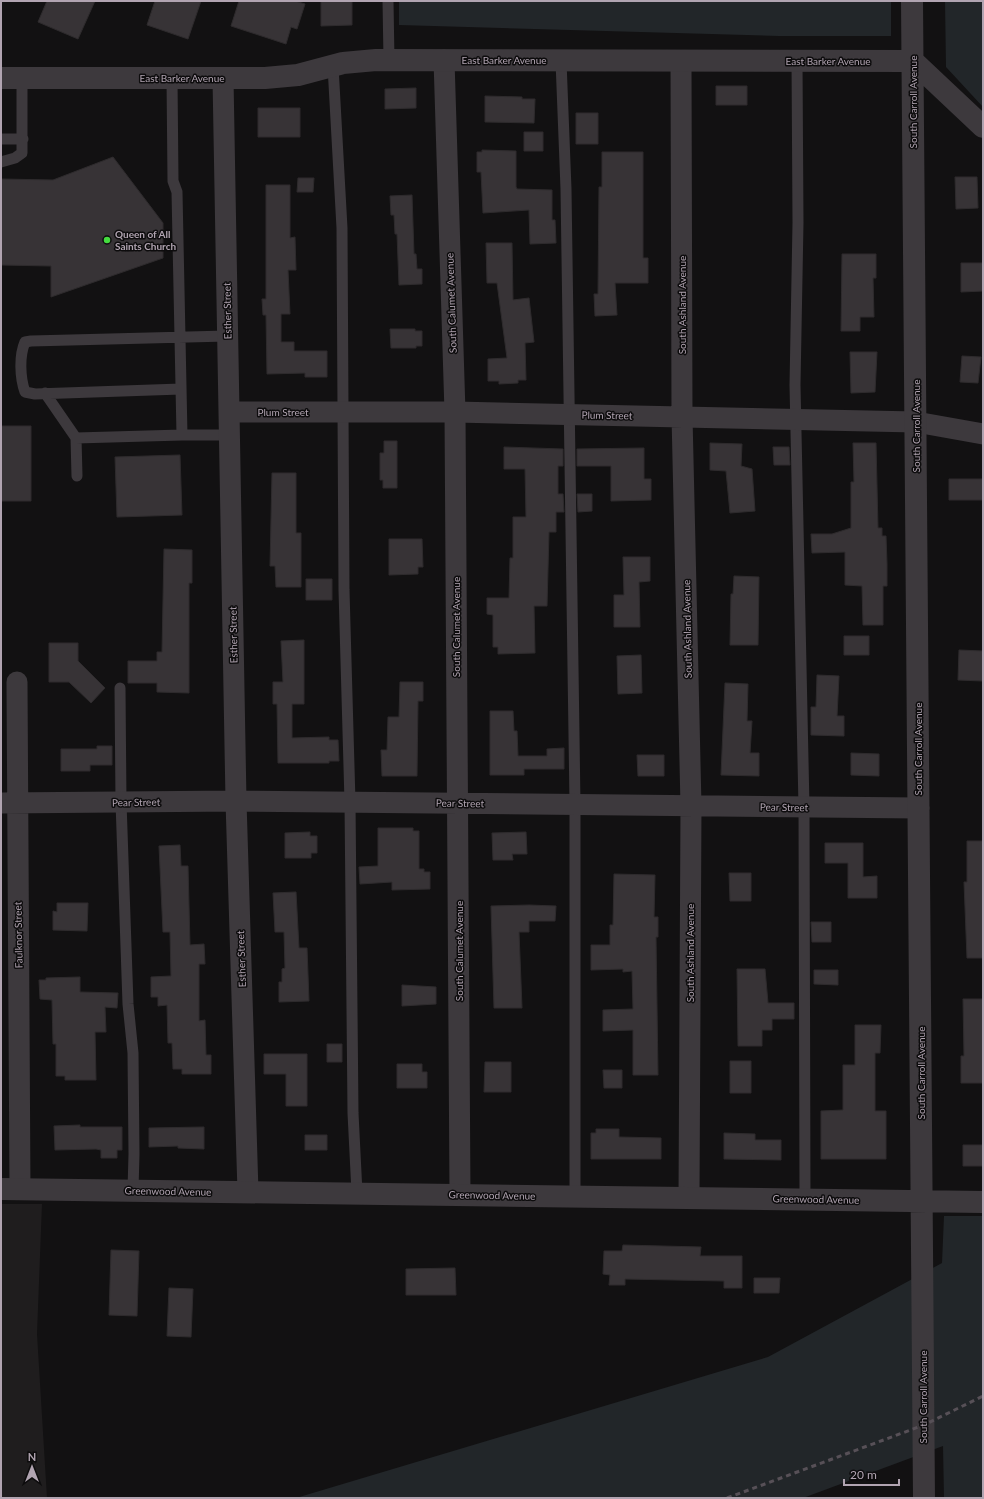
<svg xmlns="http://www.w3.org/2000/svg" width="984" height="1499" font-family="Lato,sans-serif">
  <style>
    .built { fill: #1f1d1e }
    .green { fill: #222629 }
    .building { fill: #373336; stroke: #2e2b2d }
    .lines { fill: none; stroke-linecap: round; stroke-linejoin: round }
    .service { stroke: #3d393d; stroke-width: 11 }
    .minor { stroke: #3d393d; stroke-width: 21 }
    .tertiary { stroke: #3d393d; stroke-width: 22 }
    .rail { stroke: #575057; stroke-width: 3; stroke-dasharray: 5 4; stroke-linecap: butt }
    .poi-dot { fill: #44dc3f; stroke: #0d0c0d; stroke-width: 1.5 }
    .labels { text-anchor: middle; stroke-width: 3; stroke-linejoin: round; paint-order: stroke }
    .street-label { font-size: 10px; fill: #b1a4b1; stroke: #0d0c0d }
    .poi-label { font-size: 10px; font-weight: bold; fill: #b1a4b1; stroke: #0d0c0d; text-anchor: start }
  </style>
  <rect width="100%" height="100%" fill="#121112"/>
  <path class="built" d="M1,1204H42L37,1334L47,1498H1Z"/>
  <path class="green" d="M399,1H891V36H779L399,25Z
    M945,1H983V107L946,67Z
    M944,1216H983V1498H944L943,1446L803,1498H296L768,1357L942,1263Z"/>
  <path class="building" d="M47,1H95L78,39L38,22Z
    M155,1H201L188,39L147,25Z
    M239,1H295L305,4L297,29L291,27L286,44L231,26Z
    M321,1H352V25L321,26Z
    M716,86H747V105H716Z
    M416,88V108L385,109V89Z
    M485,96L522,97V99H535L534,123L485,122Z
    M258,108H300V137H258Z
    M576,113H598V144H576Z
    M524,132H543V151H524Z
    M482,150L516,151V187L517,189L552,190V220H555L556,243L530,244L529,210L483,213L481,172H477V152H482Z
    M602,152H643V258H648V283H615L617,315L595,316L594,294H598L599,187H602Z
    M113,157L163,223V258L51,297V266L1,265V179L53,180Z
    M955,177H977L978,208L956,209Z
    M298,178H314L313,192H297Z
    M266,185H290V238L295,237L296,270H288L290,314H281V342H294V351H327V377H305V373L267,374L266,315H263L262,299H266Z
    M412,195L414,254H416L417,269H422V284L399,285L397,234H395L394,215H391L390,196Z
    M486,243H512L513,300L529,298L534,342L525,343L526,380H518V383L499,384V381H488V359L507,358L497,283H487Z
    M842,254H876V278H873L874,317H860V331H841Z
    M961,263H983V291L961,292Z
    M390,329H415V331H422V346H416V348H391Z
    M850,352H877L875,392L851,393Z
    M962,356L981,357L978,383L960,382Z
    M1,426H31V501H1Z
    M384,441H397V488H383V480H380V453H384Z
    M710,443L742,444L741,466L752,469L755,511L730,513L726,471L710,470Z
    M853,443H876L878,528H882V536H886L887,564V586H883V625H863L862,586L845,585V552L812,553L811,534H832L851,528V482H854Z
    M504,447L563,449V466H558V494H563L564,512H556V532H549L547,606H534L535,653L498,654V647H493V615L487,614V598H509L510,558H513V517H526L525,469H504Z
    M773,447H789L790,465H774Z
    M644,448V479H651V500L611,501V466H577V449Z
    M180,455L182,515L117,517L115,457Z
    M272,473H296V533H301V587H276L275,566H270Z
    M949,479H983V500H949Z
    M577,494H592V511L578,512Z
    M389,539H422L423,567H418V574L389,575Z
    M164,549L192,550V583H189V693L157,692V683H128V661H157V652H162Z
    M623,557H650V581L639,582L640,627H614V595H624Z
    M734,576L759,577L758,645H730L731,594H733Z
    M306,579H332V600H306Z
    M844,636H869V655H844Z
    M304,640V704H292V738L329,737V740H338L339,761H329V763H278L277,704H273V682H283L281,641Z
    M49,643H78V661L105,688L91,703L69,682H49Z
    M959,650L983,651V681L958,680Z
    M641,655L642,693L618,694L617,656Z
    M817,675L839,676L837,716H844V736L811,735V707H816Z
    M400,682H423V701H418L417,776H382L381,750H387L388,717H399Z
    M725,683L748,684L747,721H752L750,753H759V776L721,775Z
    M490,711H513L514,731H517L518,756H547V749L564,748V769H524V775H490Z
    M97,746H112V765H90V771H61V749H97Z
    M851,753L879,754V776L851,775Z
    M637,755H664V776H638Z
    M378,828H413V831H419V869H424V872H430V889L392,890V882L360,884L359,867L378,866Z
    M310,832V836H317V853H311V858H285V833Z
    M526,832L527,854H512L513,860H493L492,833Z
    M967,841H983V958H967L964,882H967Z
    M825,843H863V877L877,876V898H848V863H825Z
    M180,845L181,866H188L190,945L204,944L205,964H199V1021L205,1020L206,1055H211V1074H182V1069H173L172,1043H168L167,1005L158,1006V997H151V977L171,976L170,932H163L159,846Z
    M729,873H751V901H730Z
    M614,874L655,875L654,917H658V937H656L658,1075H633V1030L603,1031V1010L633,1009L632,971L623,972V969L591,970V945H610V925H613Z
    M296,892L299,948H307L309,1001L279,1002V982H282V969L285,968L284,932H275L273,893Z
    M57,903H88L87,931L53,930V911L57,912Z
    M529,905L556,906L555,921H529V932H519L522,1008H494L491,906Z
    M811,922H831V942H812Z
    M737,969H765L768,1003H794V1019H772V1030H762V1046H738Z
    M814,970H838V985L814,984Z
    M80,977V992L118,993L117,1008L105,1007L106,1032H95L96,1080H65V1076H56V1044H53L52,1000L40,999L39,980H46V978Z
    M402,985L436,987V1004L402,1006Z
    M963,999H983V1083H961V1056H964Z
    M855,1025H881L880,1053H875V1111H886V1159H821V1111L843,1110V1065H855Z
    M327,1044H342V1062H327Z
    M264,1054H307V1106H286V1074H264Z
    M730,1061H751V1093H730Z
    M485,1062H511V1092H484Z
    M397,1064H422V1072H427V1088H397Z
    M603,1070H622V1088H604Z
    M80,1125V1127H122V1150H117V1158H101V1150L96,1149L55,1150L54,1126Z
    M204,1127V1149L178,1148V1146L149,1147V1128Z
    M596,1129H619V1137L661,1138V1159H591V1133H596Z
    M724,1133L755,1134V1140H781V1160L724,1159Z
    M305,1135H327V1150H305Z
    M963,1145H983V1166H963Z
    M623,1245L701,1247L700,1256H742V1288H724V1281L625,1279V1285H609L610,1275L603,1274L604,1251H622Z
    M111,1250L139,1251L137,1316L109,1315Z
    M455,1268L456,1295H406V1269Z
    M754,1278H780L779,1293H754Z
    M169,1288L193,1289L191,1337L167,1336Z"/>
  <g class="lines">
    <path class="service" d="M388,1L389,60
      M561,61L566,189L575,804V1196
      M797,61L798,223L795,385L804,807L805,1199
      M333,66L342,228L344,590L350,802L353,1113L357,1193
      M172,78L173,181L177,192L182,435H229
      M1,139H23
      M1,162L15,158L22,153V78
      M181,389L35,394L25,392C20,378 19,356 25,342L31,341L227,336
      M45,393L76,438L77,476
      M76,438L182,435
      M120,688L121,802L128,1004L133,1053L134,1154L133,1190"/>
    <path class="minor" d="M444,60L455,412L460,1195
      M681,61L682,416L691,806L689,1198
      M223,78L236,801L248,1192
      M229,412H455L916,422L983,434
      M17,682L20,1189
      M1,803L236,801L919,808"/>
    <path class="tertiary" d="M912,1L924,1498
      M1,78H265L298,75L343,63L376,60L913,61L983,127
      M1,1189L983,1202"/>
    <path class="rail" d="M727,1498L924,1425L983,1396"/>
  </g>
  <circle class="poi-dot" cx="107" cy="240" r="4"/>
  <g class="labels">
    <g class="street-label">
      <text x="504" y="64">East Barker Avenue</text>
      <text x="828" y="65">East Barker Avenue</text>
      <text x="182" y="82">East Barker Avenue</text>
      <text transform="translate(913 102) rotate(-90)" y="4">South Carroll Avenue</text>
      <text transform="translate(451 303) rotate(-92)" y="4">South Calumet Avenue</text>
      <text transform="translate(682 305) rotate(-90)" y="4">South Ashland Avenue</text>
      <text transform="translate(227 311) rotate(-91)" y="4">Esther Street</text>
      <text x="283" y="416">Plum Street</text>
      <text transform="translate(607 415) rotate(1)" y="4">Plum Street</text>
      <text transform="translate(916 426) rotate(-90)" y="4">South Carroll Avenue</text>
      <text transform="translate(456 627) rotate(-90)" y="4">South Calumet Avenue</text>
      <text transform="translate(687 629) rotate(-91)" y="4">South Ashland Avenue</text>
      <text transform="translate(233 635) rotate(-91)" y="4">Esther Street</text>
      <text transform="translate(918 749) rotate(-90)" y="4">South Carroll Avenue</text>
      <text transform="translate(136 802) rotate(-1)" y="4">Pear Street</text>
      <text transform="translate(460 803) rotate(1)" y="4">Pear Street</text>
      <text transform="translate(784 807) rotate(1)" y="4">Pear Street</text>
      <text transform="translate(18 935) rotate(-91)" y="4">Faulknor Street</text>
      <text transform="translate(459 951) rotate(-90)" y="4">South Calumet Avenue</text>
      <text transform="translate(690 953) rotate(-90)" y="4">South Ashland Avenue</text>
      <text transform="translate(241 959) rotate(-92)" y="4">Esther Street</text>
      <text transform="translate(921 1073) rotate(-90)" y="4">South Carroll Avenue</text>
      <text transform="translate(168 1191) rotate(1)" y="4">Greenwood Avenue</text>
      <text transform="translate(492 1195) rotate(1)" y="4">Greenwood Avenue</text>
      <text transform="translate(816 1199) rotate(1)" y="4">Greenwood Avenue</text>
      <text transform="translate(923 1397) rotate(-90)" y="4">South Carroll Avenue</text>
    </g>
    <g class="poi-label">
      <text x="115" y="238">Queen of All<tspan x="115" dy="12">Saints Church</tspan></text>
    </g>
  </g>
  <rect width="984" height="1499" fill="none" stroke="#b1a4b1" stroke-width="4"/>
  <g transform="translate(32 1467)" stroke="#0d0c0d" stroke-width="3" paint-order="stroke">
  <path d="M0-3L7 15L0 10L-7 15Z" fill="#b1a4b1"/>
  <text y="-6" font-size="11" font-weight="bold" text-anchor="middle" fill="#b1a4b1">N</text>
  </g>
  <path d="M844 1479v6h55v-6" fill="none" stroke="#b1a4b1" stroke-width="2"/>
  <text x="850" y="1479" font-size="12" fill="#b1a4b1" stroke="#0d0c0d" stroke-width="3" paint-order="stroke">20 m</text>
</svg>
